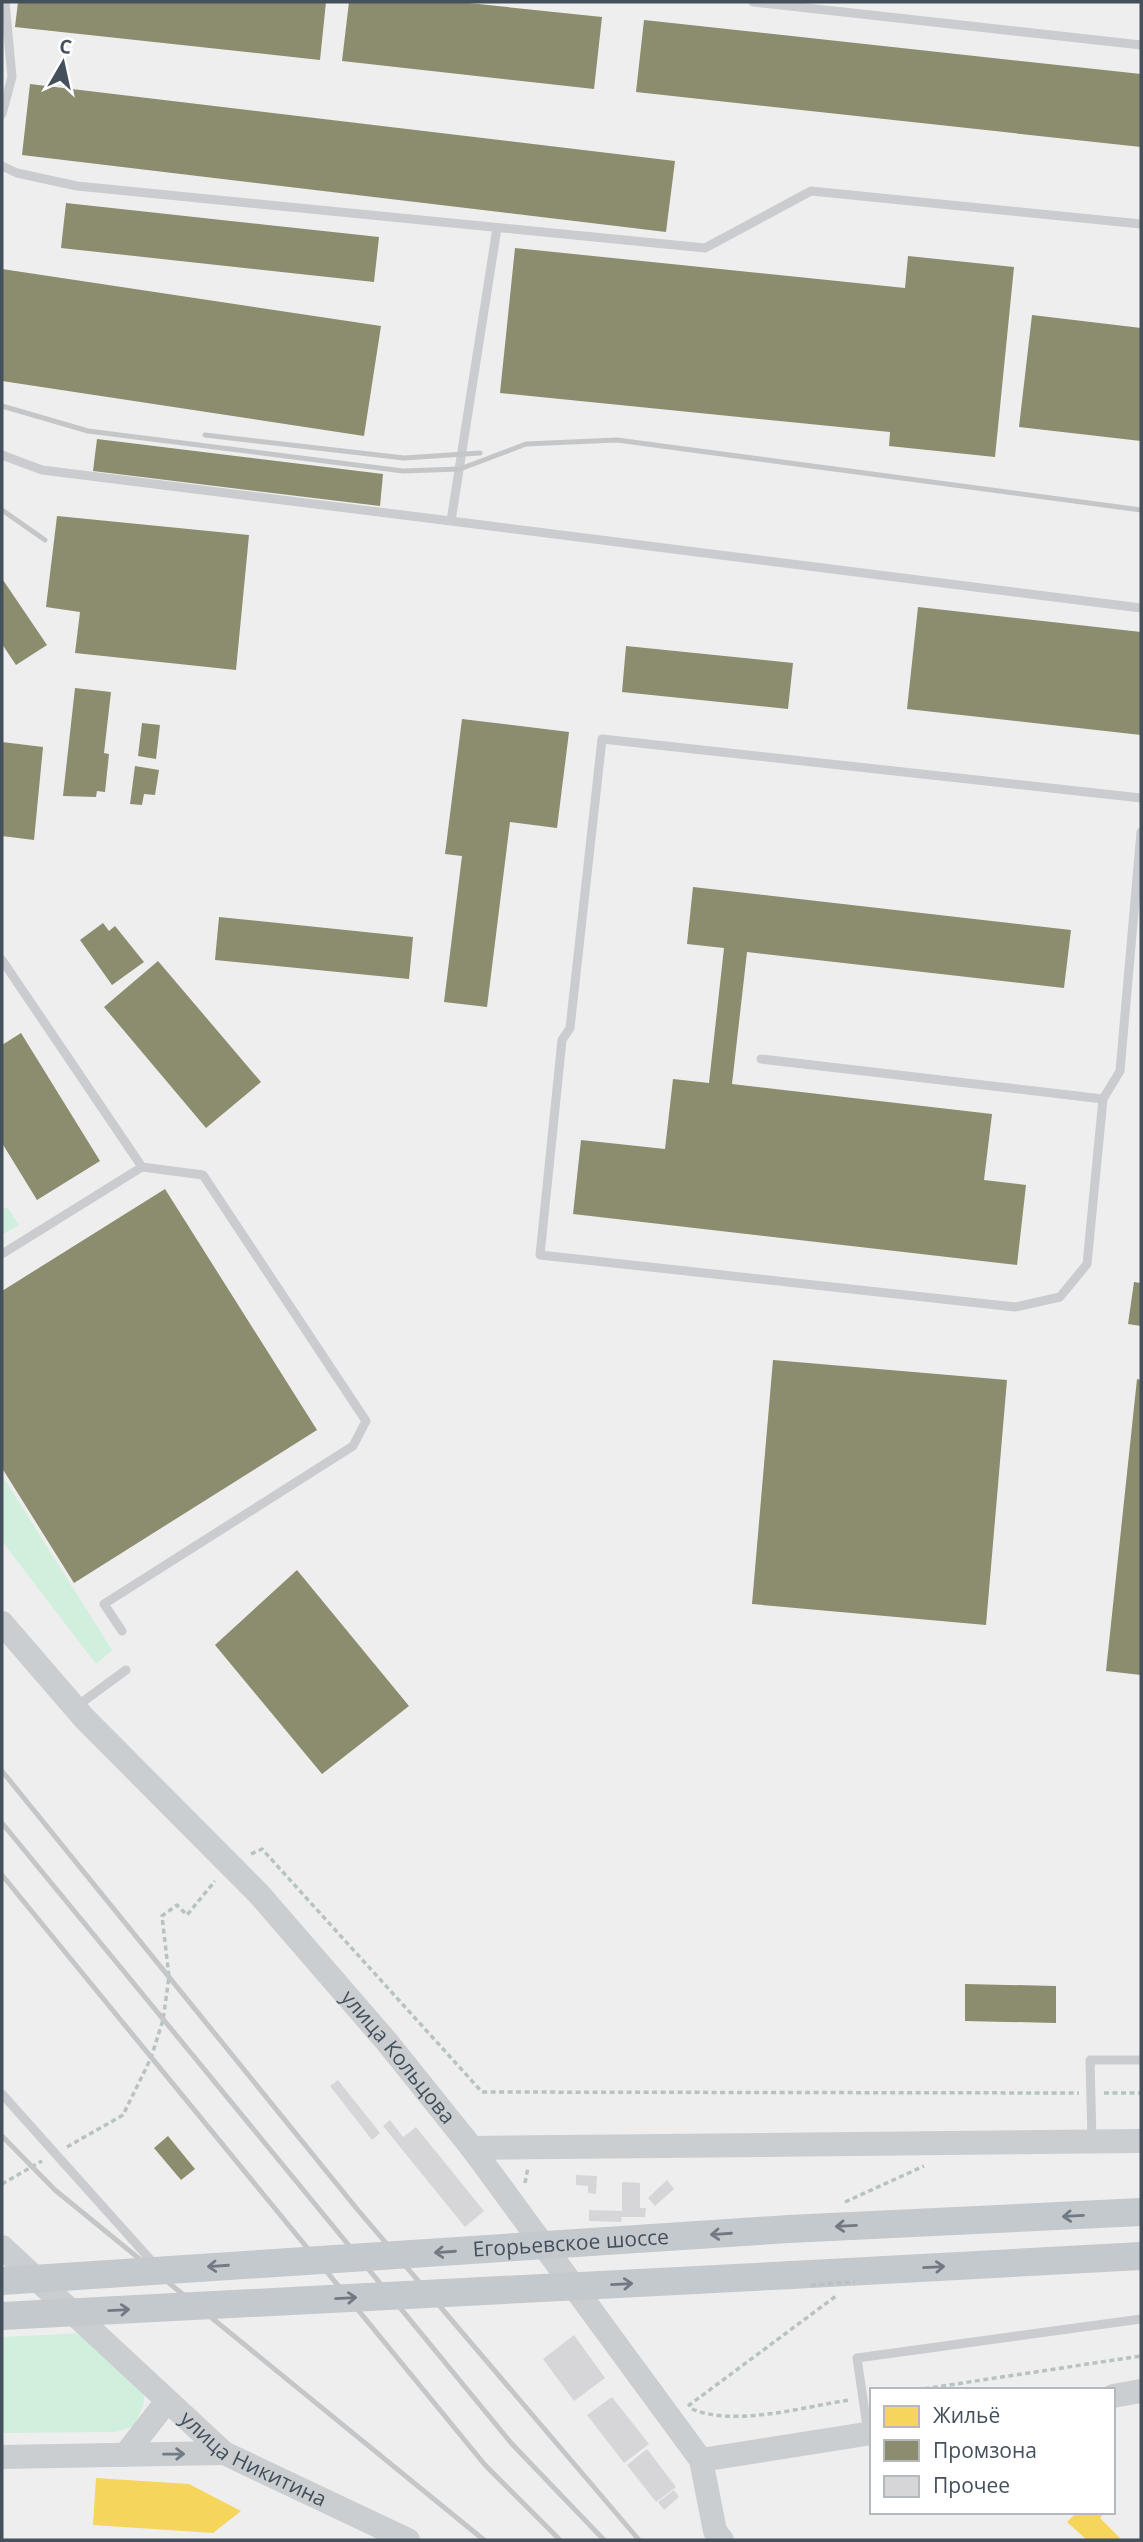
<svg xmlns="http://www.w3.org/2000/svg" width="1143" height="2542" font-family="'Open Sans',sans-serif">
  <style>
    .green { fill: #d1efdd }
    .homes { fill: #f6d55c }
    .industry { fill: #8c8c6e }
    .building { fill: #d6d6d8 }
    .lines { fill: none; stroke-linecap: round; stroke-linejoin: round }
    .path { stroke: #b6c3bf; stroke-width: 3.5; stroke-dasharray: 5 3.5; stroke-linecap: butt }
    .lane { stroke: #cacccf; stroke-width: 9 }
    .secondary { stroke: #caced1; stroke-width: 24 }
    .primary { stroke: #c4c9cd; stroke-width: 28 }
    .rail { stroke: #c4c6c8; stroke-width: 5 }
    .path-bridge { stroke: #b6c3bf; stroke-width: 3.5; stroke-dasharray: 5 3.5; stroke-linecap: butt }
    .lane-bridge { stroke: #cacccf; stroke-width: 9 }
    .primary-bridge { stroke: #c4c9cd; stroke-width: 28 }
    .oneway { stroke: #717a83 }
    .oneway2 { stroke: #737c84 }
    .labels { text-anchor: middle; stroke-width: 7; stroke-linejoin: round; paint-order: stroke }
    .street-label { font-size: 21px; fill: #44505b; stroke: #fff }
  </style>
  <rect width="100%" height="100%" fill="#efeeee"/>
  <path class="green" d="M7,1207L19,1225L2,1235V1210Z
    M2,1475L112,1650L96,1664L2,1541Z
    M83,2333L144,2389V2404L134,2426L116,2432L2,2433V2337Z"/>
  <path class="homes" d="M96,2478L189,2484L241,2511L213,2533L93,2525Z
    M1077,2512H1105L1100,2518L1120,2538L1118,2540H1087L1067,2522Z"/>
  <path class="industry" d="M18,2H326L320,60L15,27Z
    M349,2H459L602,17L594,89L342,61Z
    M644,20L1141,74V147L636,92Z
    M30,84L675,161L666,232L22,155Z
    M66,203L379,237L374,282L61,248Z
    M515,248L905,288L908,256L1014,267L995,457L889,446L890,432L500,393Z
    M2,269L381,326L364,436L2,381Z
    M1032,315L1141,328V441L1019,427Z
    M97,439L383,474L380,506L93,471Z
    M57,516L249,535L236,670L75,653L80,612L46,607Z
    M3,580L47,645L16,665L2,644Z
    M918,607L1141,632V735L907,709Z
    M626,646L793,663L788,709L622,692Z
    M75,688L111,692L104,753L109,754L105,792L97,791L96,797L63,796Z
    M462,719L569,732L557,828L510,822L487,1007L444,1002L462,856L445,854Z
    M142,723L160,725L156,759L138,756Z
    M2,742L43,747L34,840L2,836Z
    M135,766L159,770L155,795L144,794L142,805L130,804Z
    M693,887L1071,930L1064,988L747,952L732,1084L992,1114L984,1180L1026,1185L1017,1265L573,1214L581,1140L665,1149L673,1079L709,1083L724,948L687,944Z
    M219,917L413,937L409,979L215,960Z
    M103,923L109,931L115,926L144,962L112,985L80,940Z
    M158,961L261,1082L206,1128L104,1007Z
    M21,1033L100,1161L37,1200L2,1143V1045Z
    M165,1189L317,1430L74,1583L2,1468V1291Z
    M1134,1282L1141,1283V1326L1128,1324Z
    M773,1360L1007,1380L986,1625L752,1604Z
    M1137,1379L1141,1380V1675L1106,1671Z
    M297,1570L409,1706L322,1774L215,1645Z
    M965,1984L1056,1986V2023L965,2021Z
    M168,2136L195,2169L181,2180L154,2148Z"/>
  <path class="building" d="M338,2080L380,2133L372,2140L330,2086Z
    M390,2120L403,2137L416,2127L484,2211L465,2227L383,2126Z
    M576,2175L597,2176L596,2194L588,2193V2186L576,2185Z
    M667,2180L674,2189L655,2206L648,2198Z
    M622,2182L640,2183V2208H646L645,2217H622L621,2222L589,2221V2210L622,2211Z
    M574,2335L605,2378L574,2401L543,2359Z
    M612,2397L649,2444L624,2463L587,2415Z
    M647,2449L676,2487L656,2502L627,2465Z
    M674,2490L679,2497L664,2510L658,2502Z"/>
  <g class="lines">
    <path class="path" d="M251,1854L262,1849L482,2092L1079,2093
      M1104,2093H1141
      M67,2147L123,2115L151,2058L163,2020L169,1977L162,1916L177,1905L187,1915L215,1881
      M525,2183L528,2167
      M2,2184L42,2161
      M845,2202L924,2166
      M916,2390L1141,2356
      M688,2406L836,2296
      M692,2409C735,2427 803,2407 849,2400"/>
    <path class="lane" d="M753,2L1141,45
      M2,114L12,77L5,2
      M2,166L17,173L77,186L705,248L811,191L1141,224
      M497,228L451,521L1141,608
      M2,455L42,470L451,521
      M2,960L142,1167L203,1175L366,1421L353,1446L104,1604L122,1631
      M761,1059L1103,1099L1087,1264L1060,1297L1015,1307L540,1255L562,1040L570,1028L602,739L1141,798
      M1103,1099L1120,1071L1141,832
      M2,1254L142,1167
      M77,1706L126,1670
      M1092,2140L1090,2060H1141
      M868,2433L857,2358L1141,2319"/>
    <g class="secondary">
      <path id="s1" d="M2,1623L84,1718L259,1894L387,2042L472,2148L701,2460L715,2531L722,2540"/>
      <path d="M472,2148L1141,2141"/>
      <path id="s2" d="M2,2247L224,2453L408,2540"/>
      <path d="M1113,2396L1141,2391"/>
      <path d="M125,2455L167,2401"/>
      <path d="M2,2457L224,2453"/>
      <path d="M701,2460L872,2433"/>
    </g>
    <path class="primary" d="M789,2229L1141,2212
      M792,2275L1141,2256"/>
    <path class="rail" d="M2,406L88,431L403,471L460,469L526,444L617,440L1141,510
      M205,435L404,458L480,453
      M2,510L45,540
      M2,1771L357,2209L639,2540
      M2,1823L512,2444L604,2540
      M2,1875L485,2465L560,2540
      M2,2136L55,2190L484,2540"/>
    <path class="path-bridge" d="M811,2285L855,2282"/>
    <path class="lane-bridge" d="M2,2094L156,2266"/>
    <g class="primary-bridge">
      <path id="s3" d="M2,2281L789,2229"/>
      <path d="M2,2316L792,2275"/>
    </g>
  </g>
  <defs><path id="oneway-shaft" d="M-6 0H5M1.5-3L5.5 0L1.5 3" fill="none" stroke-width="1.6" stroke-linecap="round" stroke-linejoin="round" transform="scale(1.75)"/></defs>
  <g class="oneway">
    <use href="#oneway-shaft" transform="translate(1073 2216) rotate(177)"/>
    <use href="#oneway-shaft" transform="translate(846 2226) rotate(177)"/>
    <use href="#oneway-shaft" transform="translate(721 2234) rotate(176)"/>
    <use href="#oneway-shaft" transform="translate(445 2252) rotate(176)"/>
    <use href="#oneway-shaft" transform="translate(218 2266) rotate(176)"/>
    <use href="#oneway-shaft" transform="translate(934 2267) rotate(-3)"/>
    <use href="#oneway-shaft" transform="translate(622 2284) rotate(-3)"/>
    <use href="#oneway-shaft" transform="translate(346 2298) rotate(-3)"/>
    <use href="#oneway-shaft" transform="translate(119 2310) rotate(-3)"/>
  </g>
  <use class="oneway2" href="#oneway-shaft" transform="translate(174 2454) rotate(-1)"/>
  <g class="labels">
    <g class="street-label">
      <text dy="7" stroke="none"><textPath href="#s1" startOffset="588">улица Кольцова</textPath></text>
      <text dy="7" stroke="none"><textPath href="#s3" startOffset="570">Егорьевское шоссе</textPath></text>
      <text dy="7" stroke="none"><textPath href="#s2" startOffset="331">улица Никитина</textPath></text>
    </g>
  </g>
  <rect width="1143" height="2542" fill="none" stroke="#44505b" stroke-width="7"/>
  <rect x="870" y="2388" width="245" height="126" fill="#ffffff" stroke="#b4b9bd" stroke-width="2"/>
  <rect x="884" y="2406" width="35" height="21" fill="#f6d55c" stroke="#b4b9bd" stroke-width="2"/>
  <text x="933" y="2423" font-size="21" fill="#44505b">Жильё</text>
  <rect x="884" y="2440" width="35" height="21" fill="#8c8c6e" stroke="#b4b9bd" stroke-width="2"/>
  <text x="933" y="2458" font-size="21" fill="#44505b">Промзона</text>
  <rect x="884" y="2476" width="35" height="21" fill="#d6d6d8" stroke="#b4b9bd" stroke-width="2"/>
  <text x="933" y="2493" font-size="21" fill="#44505b">Прочее</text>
  <g transform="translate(63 63) rotate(9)" stroke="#ffffff" stroke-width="5" paint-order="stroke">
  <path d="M0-5L12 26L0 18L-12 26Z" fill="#44505b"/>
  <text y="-10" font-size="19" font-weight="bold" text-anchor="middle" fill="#44505b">С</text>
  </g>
</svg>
